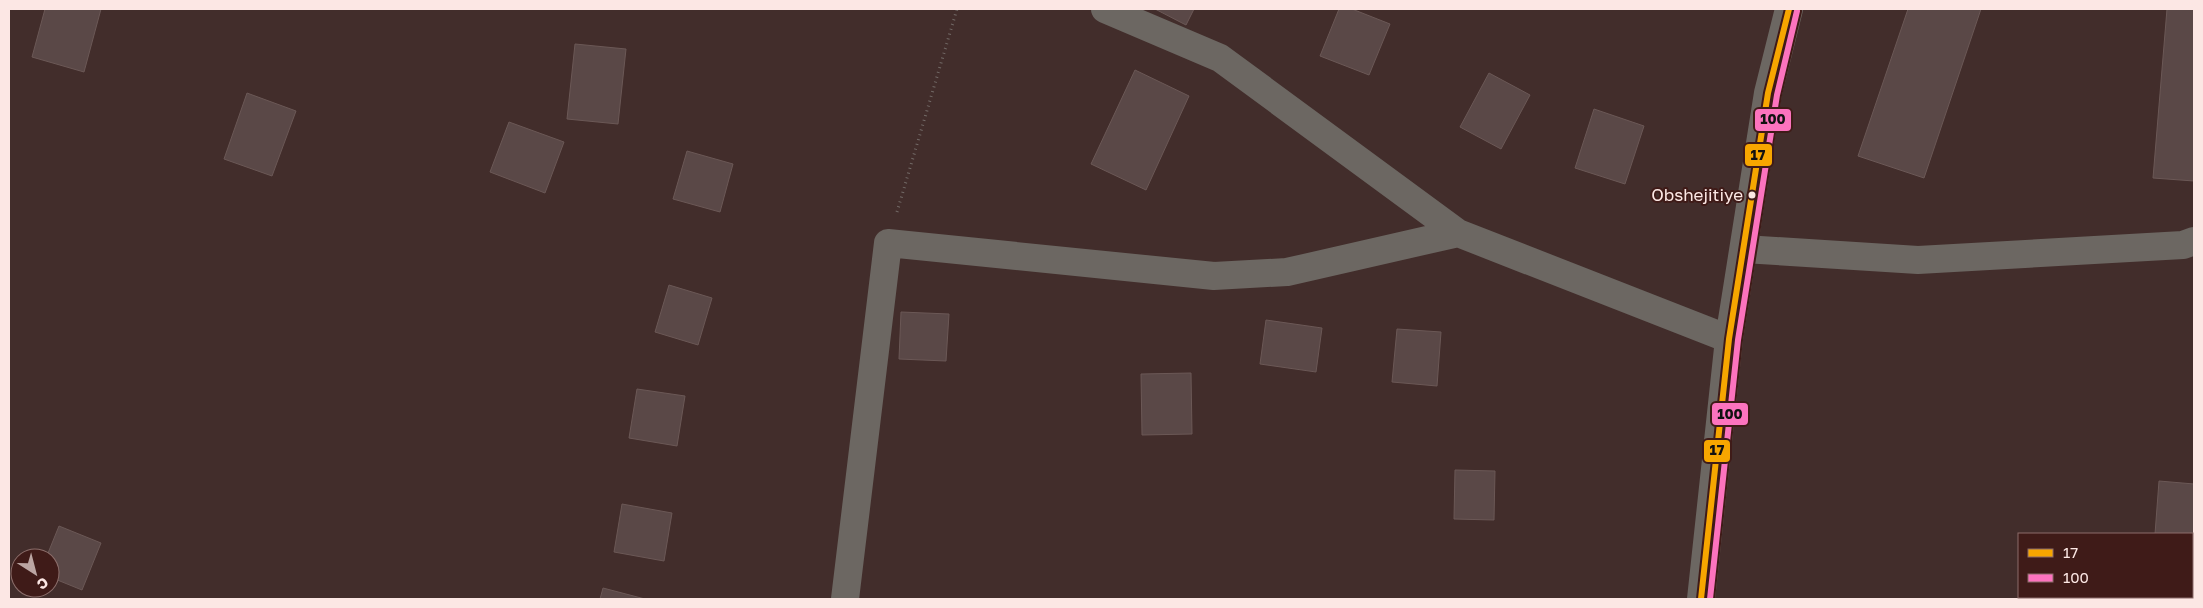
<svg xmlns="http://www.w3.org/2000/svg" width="2203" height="608" font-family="'Golos Text',sans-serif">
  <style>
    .building { fill: #5a4847; stroke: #6b5856 }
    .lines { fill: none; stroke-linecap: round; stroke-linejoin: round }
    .path { stroke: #726966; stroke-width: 3; stroke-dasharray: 1 4; stroke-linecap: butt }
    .minor { stroke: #6c6762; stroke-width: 28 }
    .bus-1-casing { stroke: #3f1b18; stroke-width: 10 }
    .bus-2-casing { stroke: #3f1b18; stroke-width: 10 }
    .bus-1 { stroke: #f7a600; stroke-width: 6 }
    .bus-2 { stroke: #fc73be; stroke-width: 6 }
    .bus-dot { fill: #fce7e4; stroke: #3f1b18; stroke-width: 2 }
    .labels { text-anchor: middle; stroke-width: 4; stroke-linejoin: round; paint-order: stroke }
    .bus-label { font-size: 17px; fill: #fce7e4; stroke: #3f1b18; text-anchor: end }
    .line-badge { stroke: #3f1b18; stroke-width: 2 }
    .pale-badge-label { font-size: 14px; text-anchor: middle; font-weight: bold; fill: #111 }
  </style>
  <rect width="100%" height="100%" fill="#422d2b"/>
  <path class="building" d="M45,9H101L84,72L32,57Z
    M1155,9H1194L1186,25Z
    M1339,9H1352L1390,24L1369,75L1320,56Z
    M1908,9H1981L1924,178L1858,156Z
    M2167,9H2194V181L2153,178Z
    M575,44L626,49L618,124L567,119Z
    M1135,70L1189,96L1146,190L1091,164Z
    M1489,73L1530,95L1501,149L1460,127Z
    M247,93L296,111L272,176L224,159Z
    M1594,109L1644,126L1625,184L1575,168Z
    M509,122L564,142L545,193L490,172Z
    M687,151L733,164L720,212L673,199Z
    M669,285L712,298L698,345L655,332Z
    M901,312L949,314L946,361L899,359Z
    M1266,320L1322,328L1316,372L1260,364Z
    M1397,329L1441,332L1437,386L1392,382Z
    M1191,373L1192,434L1142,435L1141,374Z
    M637,389L685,396L677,446L629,438Z
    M1455,470L1495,471L1494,520L1454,519Z
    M2159,481L2194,484V577H2192V534H2155Z
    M622,504L672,513L664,561L614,552Z
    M59,526L101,543L82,590L50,577V558H46Z
    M603,588L645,599H600Z"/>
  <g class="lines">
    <path class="path" d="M897,212L957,9"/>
    <path class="minor" d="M1105,9L1220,58L1458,233L1729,339
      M1744,249L1918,260L2183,245L2194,241
      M845,599L888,243L1214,276L1287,272L1458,233
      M1701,599L1729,339L1768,93L1789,9"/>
    <g class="bus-1-casing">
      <path id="bus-1" d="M1701,599L1729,339L1768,93L1789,9"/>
    </g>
    <g class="bus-2-casing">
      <path id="bus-2" d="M1710,599L1738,340L1777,95L1797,11"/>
    </g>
    <use href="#bus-1" class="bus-1"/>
    <use href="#bus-2" class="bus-2"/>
  </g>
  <circle class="bus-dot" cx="1752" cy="195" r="4.5"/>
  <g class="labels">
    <g class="bus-label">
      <text x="1743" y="201">Obshejitiye</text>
    </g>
  </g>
  <g class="line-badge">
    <rect x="1754" y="108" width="38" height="24" rx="5" fill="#fc73be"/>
    <rect x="1744" y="143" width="29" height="24" rx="5" fill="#f7a600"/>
    <rect x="1711" y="402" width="38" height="24" rx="5" fill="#fc73be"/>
    <rect x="1703" y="439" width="28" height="24" rx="5" fill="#f7a600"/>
  </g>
  <g class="pale-badge-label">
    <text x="1773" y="124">100</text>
    <text x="1758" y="160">17</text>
    <text x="1730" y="419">100</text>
    <text x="1717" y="455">17</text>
  </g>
  <rect width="2203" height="608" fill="none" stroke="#fce7e4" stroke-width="20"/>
  <rect x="2018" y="533" width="175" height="65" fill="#3f1b18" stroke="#8b6d6a"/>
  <rect x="2028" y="549" width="25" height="8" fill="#f7a600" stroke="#8b6d6a"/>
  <text x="2063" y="558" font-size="15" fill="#fce7e4">17</text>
  <rect x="2028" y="574" width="25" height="8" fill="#fc73be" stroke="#8b6d6a"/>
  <text x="2063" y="583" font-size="15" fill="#fce7e4">100</text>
  <g transform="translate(35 573) rotate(144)"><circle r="24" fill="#3f1b18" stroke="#8b6d6a"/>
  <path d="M0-4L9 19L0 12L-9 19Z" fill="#bba6a3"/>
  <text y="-8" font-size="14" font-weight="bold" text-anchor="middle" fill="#fce7e4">С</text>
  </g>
</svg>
